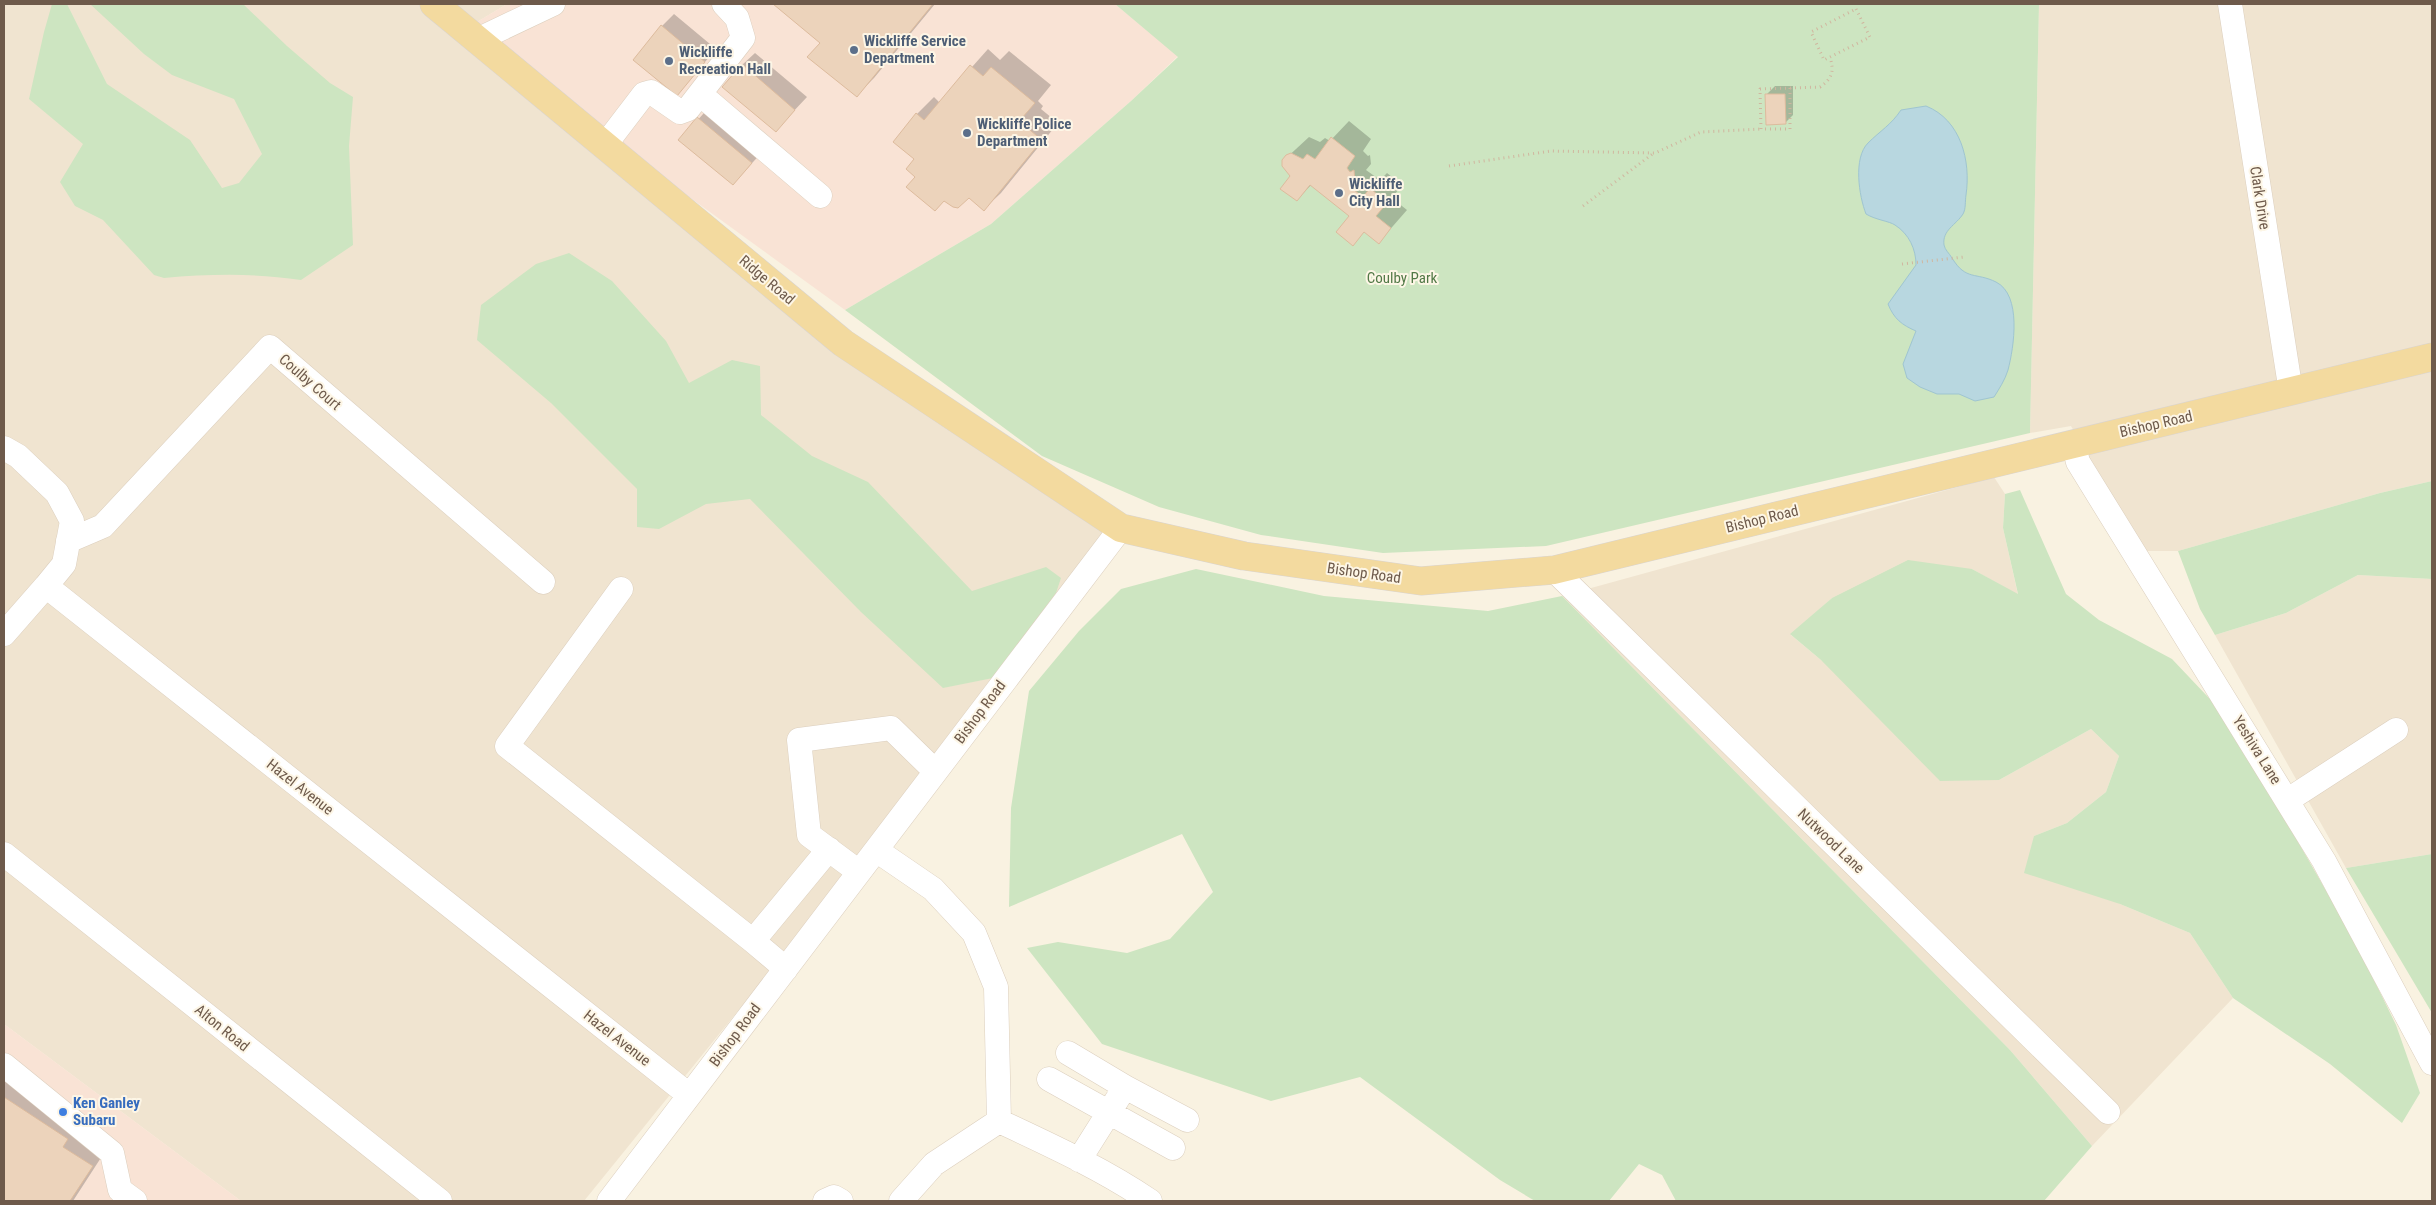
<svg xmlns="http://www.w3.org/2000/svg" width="2436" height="1205" font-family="'Roboto Condensed',sans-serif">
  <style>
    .residential { fill: #f0e4d0 }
    .commercial { fill: #f9e3d5 }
    .green { fill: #cde5c1 }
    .water { fill: #b8d7e0; stroke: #9fc5d1 }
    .shadow { fill: #0003 }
    .building { fill: #ecd3bb; stroke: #ddbb9d }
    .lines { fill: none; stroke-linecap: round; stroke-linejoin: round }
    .minor-casing { stroke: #dccfbe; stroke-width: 25 }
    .major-casing { stroke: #d9d4d0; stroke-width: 29 }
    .path { stroke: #d0b69f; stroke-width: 3; stroke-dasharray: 1 4; stroke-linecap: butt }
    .minor { stroke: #fff; stroke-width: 24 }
    .major { stroke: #f3da9f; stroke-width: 28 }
    .service-dot { fill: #5c6f8a; stroke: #fdf6e6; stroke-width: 2 }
    .shop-dot { fill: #3f7fe0; stroke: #fdf6e6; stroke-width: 2 }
    .labels { text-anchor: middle; stroke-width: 4; stroke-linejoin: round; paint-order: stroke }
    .service-label { font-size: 15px; font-weight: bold; fill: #4e5e75; stroke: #fdf6e6; text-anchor: start }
    .street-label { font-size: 15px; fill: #6e5a4b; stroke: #fdf6e6 }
    .park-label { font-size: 15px; fill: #527947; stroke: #fdf6e6 }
    .shop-label { font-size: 15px; font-weight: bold; fill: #366cbe; stroke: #fdf6e6; text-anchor: start }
  </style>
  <rect width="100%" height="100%" fill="#f9f2e1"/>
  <path class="residential" d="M4,4H422L1112,532L1056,593L754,991L584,1201H241L4,1024Z
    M447,4H507L472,25Z
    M2039,4H2432V481L2380,493L2178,551H2143L2071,426L2030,433Z
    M1994,477L2005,494L2003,528L2018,595L1972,569L1832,598L1791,635L1821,660L1999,780L2091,729L2119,756L2106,792L2067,823L2034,836L2120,904L2190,933L2233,998L2092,1146L2010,1050L1562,596Z
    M2358,575L2432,579V854L2346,868L2215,635L2286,613Z"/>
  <path class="commercial" d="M507,4H1115L1178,56L1131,101L991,224L845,310L623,149L472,25Z
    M4,1024L241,1201H4Z"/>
  <path class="green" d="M52,4H67L107,84L190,140L222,188L239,183L262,154L234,99L172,75L144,54L90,4H243L287,46L330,83L353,97L349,146L353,245L301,280C256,273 210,274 164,278L154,275L103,220L75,206L60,182L83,144L29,99L44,32Z
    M1115,4H2039L2030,433L1546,546L1383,553L1261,535L1159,507L1042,456L845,310L991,224L1131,101L1178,57Z
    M569,253L612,281L666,341L689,383L732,360L760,366L761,415L812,456L868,482L972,591L1046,567L1061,578L1056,593L993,678L943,688L861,612L750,499L706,504L659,529L637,527V489L551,403L477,340L481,305L536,264Z
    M2432,481V579L2358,575L2286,613L2215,635L2200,609L2178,551L2380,493Z
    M2020,490L2066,594L2099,620L2172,659L2225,715L2355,941L2396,1025L2420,1093L2402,1123L2330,1064L2233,998L2190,933L2120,904L2024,873L2034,836L2067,823L2106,792L2119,756L2091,729L1999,780L1940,781L1821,660L1790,634L1832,598L1908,560L1972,569L2018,594L2003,528L2005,494Z
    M1196,569L1324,596L1488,611L1562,596L2010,1050L2092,1146L2044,1201H1676L1662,1175L1639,1164L1609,1201H1535L1500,1180L1360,1077L1271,1101L1102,1044L1027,948L1058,942L1127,953L1170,939L1213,892L1182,834L1009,907L1011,808L1029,691L1079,631L1121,589Z
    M2432,854V1013L2346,868Z"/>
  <path class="water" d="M1926,106C1961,120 1971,161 1966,195C1965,201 1966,209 1963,214C1956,225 1942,230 1944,245C1945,250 1949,253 1952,258C1966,281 1976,272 1996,282C2022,295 2014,347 2008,370C2005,380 1999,389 1994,397L1975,401L1959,394H1937L1920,387L1907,378L1903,364L1916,331C1902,325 1894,319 1888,304L1916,265C1916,249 1909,234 1895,225C1889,221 1876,220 1866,214C1859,196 1853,158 1868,143C1880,131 1891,125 1901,110Z"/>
  <path class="shadow" d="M775,4H935L874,78L857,95L822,43Z
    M674,14L716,49L677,95L662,26Z
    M988,49L1000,60L1009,51L1051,85L1038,101L1043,106L1041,109L1058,123L1001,193L984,209L969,196L916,176V159L917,114L934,97L940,103Z
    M755,53L807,97L776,130L742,65Z
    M1775,86H1793V115L1785,123L1766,95Z
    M711,105L764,150L733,184L680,140Z
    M1349,121L1371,139L1363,151L1368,156L1370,155L1371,164L1366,170L1380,180L1387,173L1402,185L1392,198L1407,210L1379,242L1365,231L1352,244L1351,215L1311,185L1297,200L1292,176L1283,161L1309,137L1320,142L1325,138L1330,141Z
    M4,1077L104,1153L73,1201H4Z"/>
  <path class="building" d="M773,4H933L857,97L807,57L820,43Z
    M661,25L705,62L677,96L633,60Z
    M742,64L795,110L776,132L722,87Z
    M970,65L983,76L991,67L1035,103L1022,118L1027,123L1025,126L1042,140L984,211L969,198L958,208L953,207L944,201L935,211L906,187L915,177L906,169L914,159L893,142L916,113L924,120Z
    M1765,94H1785L1786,124L1766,125Z
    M697,117L752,163L733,185L678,140Z
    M1331,137L1355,156L1347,168L1350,172L1354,170L1355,182H1351L1349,186L1363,197L1370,188L1387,203L1376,216L1391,228L1379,244L1364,232L1353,246L1336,232L1349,216L1310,185L1297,201L1280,189L1290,176L1282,166V160L1286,155L1291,153L1303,159L1307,154L1315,159Z
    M4,1097L68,1139L63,1147L93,1166L70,1201H4Z"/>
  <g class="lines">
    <g class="minor-casing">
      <path id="minor" d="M2230,4L2291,392
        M477,40L553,4
        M700,94L820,196
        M605,145L644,94L651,92L680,112L688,109L743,38L737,18L724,4
        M2073,443L2078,462L2324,861L2432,1063
        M4,448L18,456L57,493L72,521L64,564L46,586L689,1095
        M68,541L103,526L270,347L543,582
        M1554,570L2108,1112
        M621,589L507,746L753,941L829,849
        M4,634L46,586
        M2288,800L2396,730
        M876,850L933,889L974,933L996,987L999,1121
        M4,854L440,1201
        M859,872L809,835L799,740L891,728L935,771
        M753,941L786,969
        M1068,1053L1125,1087
        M4,1065L112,1153L120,1190L135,1201
        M1049,1079L1173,1148
        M1079,1160L1125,1087L1187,1120
        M609,1201L1121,528
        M825,1201L834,1197L841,1201
        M901,1201L934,1164L999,1121C1050,1145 1103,1169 1150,1201"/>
    </g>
    <g class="major-casing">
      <path id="major" d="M434,4L843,343L1121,528L1244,556L1421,581L1554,570L2432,357"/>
    </g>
    <path class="path" d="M1856,9L1870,37L1824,60L1811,32Z
      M1790,88V129H1761L1760,89L1820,87C1833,78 1834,71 1830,57
      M1449,166L1551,151L1655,153L1701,132L1761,129
      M1583,206L1654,153
      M1902,264L1964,257"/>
    <use href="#minor" class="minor"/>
    <use href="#major" class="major"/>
  </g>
  <g class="service-dot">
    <circle cx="854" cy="50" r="5"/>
    <circle cx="669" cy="61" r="5"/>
    <circle cx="967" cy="133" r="5"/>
    <circle cx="1339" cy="193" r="5"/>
  </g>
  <circle class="shop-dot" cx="63" cy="1112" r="5"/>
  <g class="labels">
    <g class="service-label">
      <text x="864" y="46">Wickliffe Service<tspan x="864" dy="17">Department</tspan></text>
      <text x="679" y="57">Wickliffe<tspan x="679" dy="17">Recreation Hall</tspan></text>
      <text x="977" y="129">Wickliffe Police<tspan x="977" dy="17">Department</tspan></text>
      <text x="1349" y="189">Wickliffe<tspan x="1349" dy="17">City Hall</tspan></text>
    </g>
    <g class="street-label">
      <text transform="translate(2260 198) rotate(81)" y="5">Clark Drive</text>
      <text transform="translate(767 280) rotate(40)" y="5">Ridge Road</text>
      <text transform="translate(310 382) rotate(41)" y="5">Coulby Court</text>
      <text transform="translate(2156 424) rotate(-13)" y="5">Bishop Road</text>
      <text transform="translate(1762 519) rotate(-14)" y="5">Bishop Road</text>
      <text transform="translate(1364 573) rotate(8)" y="5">Bishop Road</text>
      <text transform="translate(980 712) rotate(-53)" y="5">Bishop Road</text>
      <text transform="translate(2257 750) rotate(58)" y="5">Yeshiva Lane</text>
      <text transform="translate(300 787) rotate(38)" y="5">Hazel Avenue</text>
      <text transform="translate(1831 841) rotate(44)" y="5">Nutwood Lane</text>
      <text transform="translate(222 1028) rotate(39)" y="5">Alton Road</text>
      <text transform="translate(735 1035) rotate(-53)" y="5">Bishop Road</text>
      <text transform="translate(617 1038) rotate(38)" y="5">Hazel Avenue</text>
    </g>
    <g class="park-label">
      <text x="1402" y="283">Coulby Park</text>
    </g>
    <g class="shop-label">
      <text x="73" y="1108">Ken Ganley<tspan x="73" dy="17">Subaru</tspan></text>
    </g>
  </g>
  <rect width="2436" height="1205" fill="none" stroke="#6e5a4b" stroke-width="10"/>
</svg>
